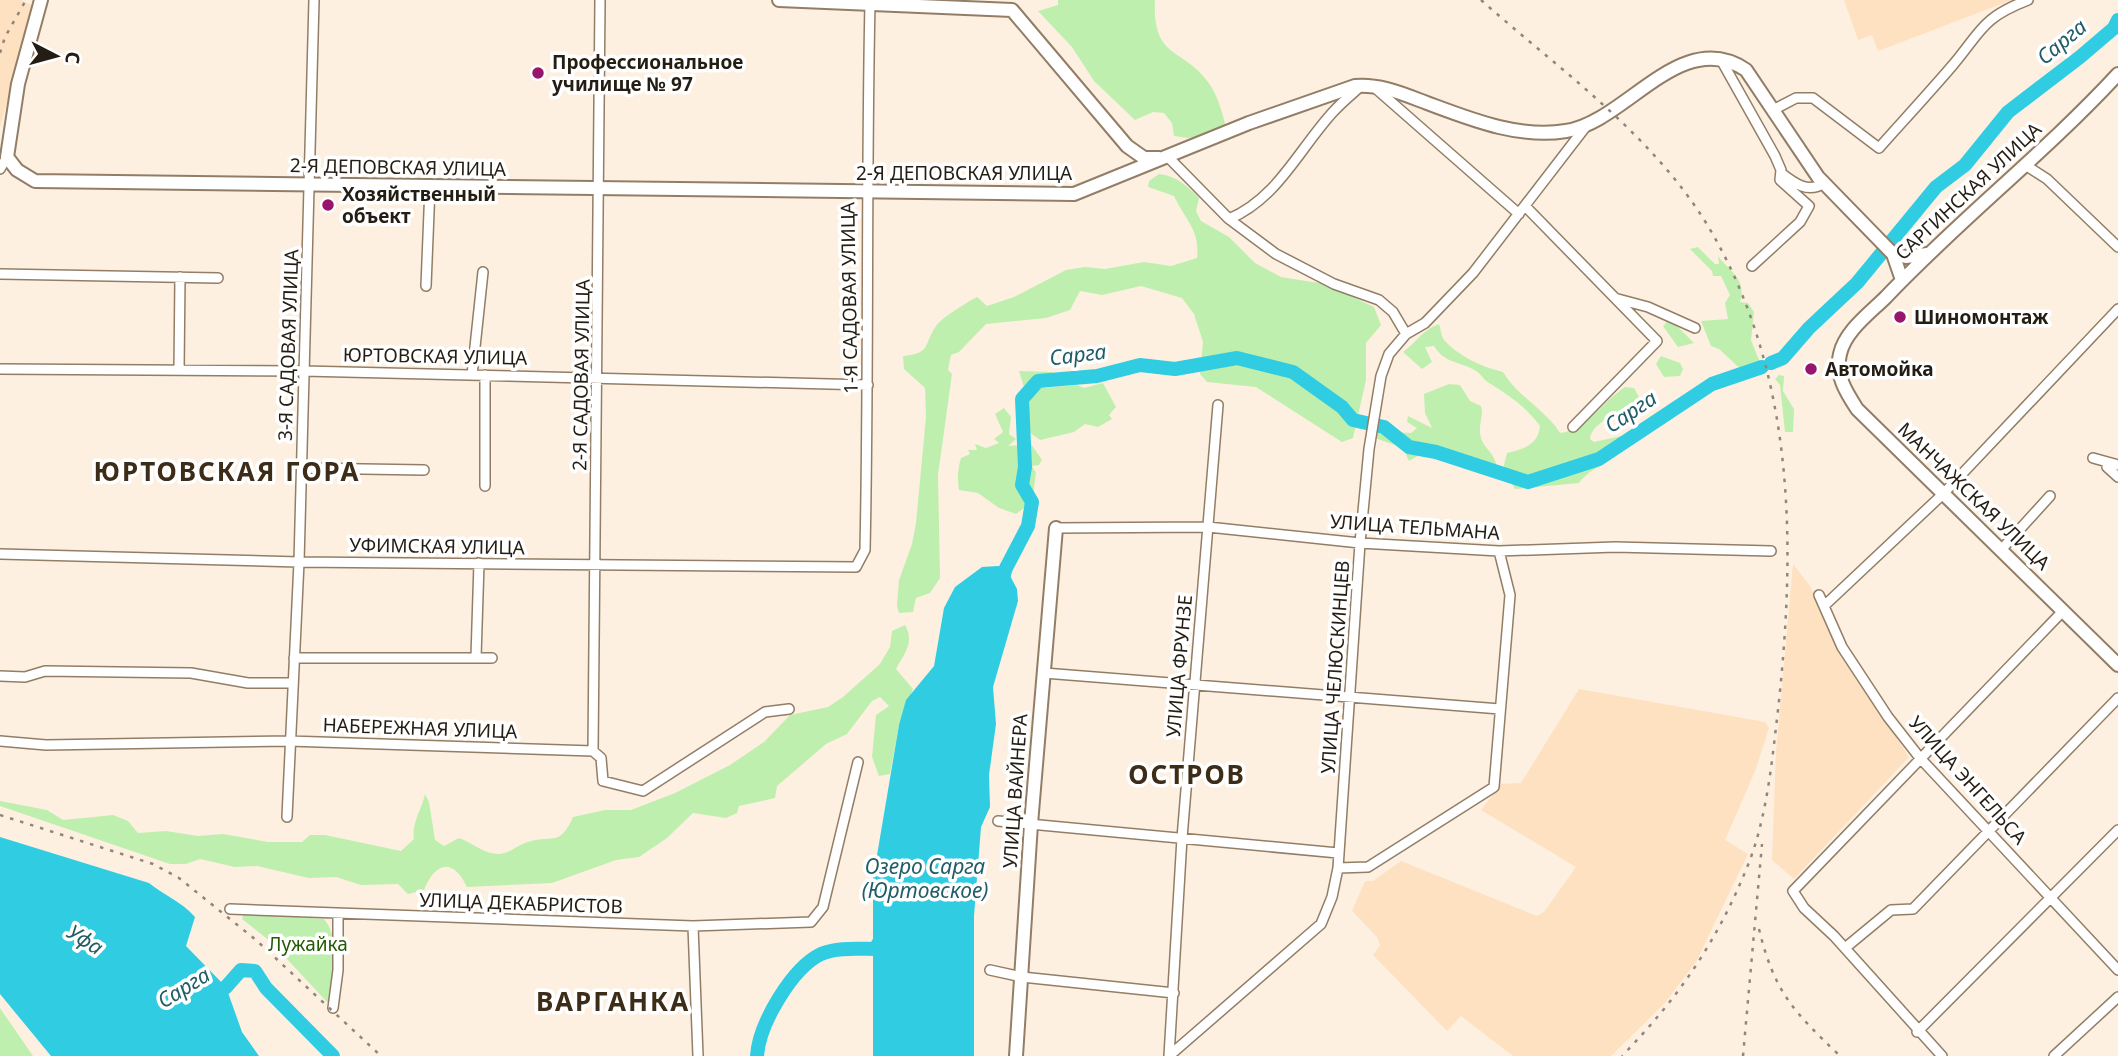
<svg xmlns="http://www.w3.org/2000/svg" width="2118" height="1056" font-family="'Noto Sans',sans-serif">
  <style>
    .built { fill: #fde1c1 }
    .green { fill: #bfefae }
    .water { fill: #30cde2 }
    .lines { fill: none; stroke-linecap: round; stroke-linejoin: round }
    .river { stroke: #30cde2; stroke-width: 14 }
    .street-casing { stroke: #927e67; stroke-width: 12 }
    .secondary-casing { stroke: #927e67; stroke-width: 16 }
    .street { stroke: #fff; stroke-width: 9 }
    .secondary { stroke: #fff; stroke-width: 12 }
    .rail { stroke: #90867a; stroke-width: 2.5; stroke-dasharray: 3.5 7; stroke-linecap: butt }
    .poi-dot { fill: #97156c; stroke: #fff; stroke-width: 2.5 }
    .labels { text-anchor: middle; stroke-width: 7; stroke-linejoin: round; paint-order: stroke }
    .poi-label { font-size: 19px; font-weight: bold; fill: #241d13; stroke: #fff; text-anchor: start }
    .street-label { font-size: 19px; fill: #241d13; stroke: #fff }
    .park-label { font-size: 19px; fill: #245a04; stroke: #fff }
    .water-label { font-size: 21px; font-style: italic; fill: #215d66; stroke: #fff }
    .district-label { font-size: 26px; font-weight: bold; letter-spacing: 2px; fill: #3d2c17; stroke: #fff }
  </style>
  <rect width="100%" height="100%" fill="#fdf0e1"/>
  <path class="built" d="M0,0H21L34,6L0,127Z
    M1844,0H2012L1878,51L1872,35L1858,40Z
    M1793,564L1810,586L1847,661L1909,757L1794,879L1772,860L1776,752Z
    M1579,689L1765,722L1769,728L1756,769L1725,840L1748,854L1696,962L1665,1003L1611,1056H1513L1461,1016L1447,1031L1373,955L1380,945L1377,937L1352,911L1365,881H1373L1401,861L1537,916L1544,912L1576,867L1481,810L1501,784L1521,783Z"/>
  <path class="green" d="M1058,0H1155C1152,60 1183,47 1208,82C1218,95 1224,117 1227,133L1188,138L1174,136L1172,123L1164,113L1153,112L1135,120L1094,81L1072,47L1038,11L1058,5Z
    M1159,174C1177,176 1187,186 1199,198L1196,211L1201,221L1229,237L1255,263L1281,277L1325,284L1374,307L1381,325L1366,343V380L1353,438L1342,442L1256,387L1207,382L1200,374L1203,342L1194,314L1182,298L1141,286L1102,295L1080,291L1070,310L1046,318L986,324L959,352L951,355L948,370L952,374L938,475L940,578L930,593L916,598L913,612L899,613L897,606L899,580L912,544L916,523L926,417L925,388L904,369L903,356C932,353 923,345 936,326C940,319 969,301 977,297L987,306L1014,297L1066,270L1085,267L1105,269L1144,262L1171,266L1197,258C1200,230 1186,221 1174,196L1148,187L1149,181Z
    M1698,247L1715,264H1719L1718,256C1730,272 1747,279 1740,302L1748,303L1754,312L1751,340L1761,365L1760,369L1747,375L1719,349L1711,346L1701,321L1728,319L1725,303L1730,295L1721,276H1713L1712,271L1690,249Z
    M1670,319L1694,343L1678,347L1663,326Z
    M1439,324C1441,329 1441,336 1444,340C1458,356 1482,367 1503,372C1518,397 1545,409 1560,433C1587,430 1602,402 1625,387L1634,388L1640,399C1625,412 1592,420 1590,439L1594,442L1621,436L1626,443C1614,464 1592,465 1579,483L1515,489L1503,469L1507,453C1524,449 1538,445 1540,426C1524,405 1510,396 1489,383C1484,380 1481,374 1476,371C1460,361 1445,364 1434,346L1425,347L1432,362L1422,369L1403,352C1417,342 1421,331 1439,324Z
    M1661,356L1680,363L1683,369L1680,376L1664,377L1656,364Z
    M1019,371L1052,372L1057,381L1046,384L1044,388L1077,385L1084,388L1103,383L1116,407L1109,415L1112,419L1098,427L1085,424L1074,432L1040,440L1025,429L1024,423L1017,422L1018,410H1026L1029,392L1024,387Z
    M1779,375L1784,376L1783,391L1794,409L1793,432H1785L1780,385L1775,379Z
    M1449,384L1460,385L1470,401L1481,406C1484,414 1479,423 1480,433C1482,450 1496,450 1498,473C1480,478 1476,470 1461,461L1442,458L1440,450L1432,448L1409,461L1403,448L1375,438L1377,431L1384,427L1391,432L1411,433L1417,428L1407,422L1408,416L1432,428L1425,413L1424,394Z
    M1004,408L1011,417L1009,434L1016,439L1008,446L1031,444L1042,460L1039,465L1032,466L1036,473L1032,502L1016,514L999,508L978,493L959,490C957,477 958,468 961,458L970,454L968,450H977L975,444L986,448L999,443L994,439L1003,432L995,414Z
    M905,625C915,642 904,654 896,669L913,689L899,725L890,774L879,776L872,757L876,715L889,706L880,697L872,701L847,734L826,744L777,786L775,798L739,806L737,813L726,818L693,813L667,838L639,857L616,860L552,883L467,887C453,857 435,862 424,890L408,894L398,884L361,885L336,877L309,878L257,866L235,867L200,859L186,864H170L0,806V801L47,810L63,820L113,815L128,821L138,833L166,831L198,836L223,834L268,842H302L310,835H325L401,851L414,839C411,824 422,809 425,794L429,802L435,840L444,846L459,838C473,843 485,855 500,854C510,853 516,846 525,843C551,833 559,849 573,817L605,810H631L675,793L730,765L764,742L790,715L828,707L843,697L880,664L890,647L892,631Z
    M244,913L324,919C340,937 337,982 329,1004L270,941L242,919Z
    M0,1008L33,1056H0Z"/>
  <path class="water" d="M998,566L1006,568L1017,589L1018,601L993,687L996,724L989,775L990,807L981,827L974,916V1056H873V879L899,725L906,700L934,666L944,608L955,587L982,567Z
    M0,837L149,883C165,896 181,901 195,917L186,946L226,987L242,1032L259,1056H51L0,994Z"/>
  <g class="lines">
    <path class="river" d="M1771,363L1783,358L1809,328L1857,283L1936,187L1965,165L2008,112L2080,57L2114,28L2118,20
      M1001,584L1006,568L1028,526L1032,502L1022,485L1025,467L1022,399L1038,381L1097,376L1140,365L1175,369L1237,358L1293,372L1342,407L1353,420L1384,427L1409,447L1436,452L1528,482L1599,459L1712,384L1762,367
      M212,996L226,987L241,970L255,971L266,988L333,1056
      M757,1056C759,1024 792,968 821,954C837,947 858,949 875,949L883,936"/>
    <g class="street-casing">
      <path id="street" d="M1720,58L1775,156L1781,170L1780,180L1809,206L1800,222L1752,266
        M1373,86L1519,214
        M1773,110L1796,98H1813L1879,148C1903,121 1928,94 1952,66C1981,32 1981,18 2028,0
        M1169,158L1229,219L1276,254L1334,284L1379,300L1393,312L1406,334
        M2025,165L2047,179L2118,247
        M0,169L7,157
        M1781,173C1794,183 1808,194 1824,183
        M1525,206L1657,341L1573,427
        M1229,219C1278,198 1299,149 1333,112C1342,102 1352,94 1361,86
        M0,274L218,278
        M426,286L430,187
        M1618,299L1648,307L1695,328
        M0,369L304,371L868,385
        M179,370L180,277
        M472,375L483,272
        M2093,458L2118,465
        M2107,467L2118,477
        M302,468L424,470
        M485,486V375
        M1056,528L1208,527L1360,543L1499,551L1615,547L1771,551
        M2001,550L2050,496
        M0,554L299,562L856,567L865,550C869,368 866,185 870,3
        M1819,595L1842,647L1888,717L1920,758L2118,970
        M1824,606L1943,494L2118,309
        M476,657L479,563
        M294,658H492
        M1044,673L1500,709
        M0,676L25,677L45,671L191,673L248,683H292
        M0,741L46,745L289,741L593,751L601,758L603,781L643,791L765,712L789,709
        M593,751L600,0
        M287,817L299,562L314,0
        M998,821L1338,853
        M1338,868L1368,867L1494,787L1510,595L1499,551
        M230,909L693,926L811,922L823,907L858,762
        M693,926L698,1056
        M1845,948L1891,910L1913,909L2118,698
        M990,970L1022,977L1174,993
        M333,1008L338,970V914
        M1917,1032L2118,830
        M1169,1056L1321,924L1332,897L1338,868L1360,543L1369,449L1381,376L1389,354L1406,334L1425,323L1473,273L1587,125
        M1169,1056L1182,838L1218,405
        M1942,1056L1834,936L1804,908L1793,891L2063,611
        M2054,1056L2118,997"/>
    </g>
    <g class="secondary-casing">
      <path id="secondary" d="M41,0L18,84L7,157L17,170L35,181L1074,194L1249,123L1355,86C1381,84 1403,94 1427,103C1470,119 1519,139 1566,131C1626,122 1681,26 1746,70L1818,177L1893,254L1902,280
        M779,0L1012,10L1127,146L1144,158H1159
        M2118,74C2045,153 1960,219 1886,297C1870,313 1845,331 1840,354C1835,375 1846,392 1857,409L2118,665
        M1893,254L1906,257L1927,254
        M1016,1056L1031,824L1056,528"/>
    </g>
    <use href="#street" class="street"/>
    <use href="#secondary" class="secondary"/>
    <path class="rail" d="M1481,0C1560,70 1652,134 1708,226C1796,374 1796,545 1778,710C1772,761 1767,817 1748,865C1717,942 1679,997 1622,1056
      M0,53L5,37L26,0
      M0,815L153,864L179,878L256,940L381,1056
      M1759,929C1774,992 1794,1012 1840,1056
      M1743,1056L1762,844"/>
  </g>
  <g class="poi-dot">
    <circle cx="538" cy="73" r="7"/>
    <circle cx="328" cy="205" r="7"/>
    <circle cx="1900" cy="317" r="7"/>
    <circle cx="1811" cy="369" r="7"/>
  </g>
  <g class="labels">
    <g class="poi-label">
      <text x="552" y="69">Профессиональное<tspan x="552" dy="22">училище № 97</tspan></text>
      <text x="342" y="201">Хозяйственный<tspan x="342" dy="22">объект</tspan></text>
      <text x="1914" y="324">Шиномонтаж</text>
      <text x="1825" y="376">Автомойка</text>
    </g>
    <g class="street-label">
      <text transform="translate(398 167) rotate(1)" y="7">2-Я ДЕПОВСКАЯ УЛИЦА</text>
      <text x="964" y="180">2-Я ДЕПОВСКАЯ УЛИЦА</text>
      <text transform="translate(1968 191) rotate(-43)" y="7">САРГИНСКАЯ УЛИЦА</text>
      <text transform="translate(849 298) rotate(-91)" y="7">1-Я САДОВАЯ УЛИЦА</text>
      <text transform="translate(288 345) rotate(-88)" y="7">3-Я САДОВАЯ УЛИЦА</text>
      <text transform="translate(435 356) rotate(1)" y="7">ЮРТОВСКАЯ УЛИЦА</text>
      <text transform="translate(581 375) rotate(-89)" y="7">2-Я САДОВАЯ УЛИЦА</text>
      <text transform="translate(1974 496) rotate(44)" y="7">МАНЧАЖСКАЯ УЛИЦА</text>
      <text transform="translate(1415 527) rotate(4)" y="7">УЛИЦА ТЕЛЬМАНА</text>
      <text transform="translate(437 546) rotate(1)" y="7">УФИМСКАЯ УЛИЦА</text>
      <text transform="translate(1179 666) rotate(-85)" y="7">УЛИЦА ФРУНЗЕ</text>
      <text transform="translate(1335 667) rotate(-86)" y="7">УЛИЦА ЧЕЛЮСКИНЦЕВ</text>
      <text transform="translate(420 728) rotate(2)" y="7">НАБЕРЕЖНАЯ УЛИЦА</text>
      <text transform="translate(1968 780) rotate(48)" y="7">УЛИЦА ЭНГЕЛЬСА</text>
      <text transform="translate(1015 791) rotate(-86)" y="7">УЛИЦА ВАЙНЕРА</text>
      <text transform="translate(521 903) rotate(2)" y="7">УЛИЦА ДЕКАБРИСТОВ</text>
    </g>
    <g class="park-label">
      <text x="308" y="951">Лужайка</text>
    </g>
    <g class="water-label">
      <text transform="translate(2062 42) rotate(-40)" y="7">Сарга</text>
      <text transform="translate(1078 355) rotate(-7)" y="7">Сарга</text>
      <text transform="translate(1631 412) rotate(-34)" y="7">Сарга</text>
      <text x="925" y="874">Озеро Сарга<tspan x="925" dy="24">(Юртовское)</tspan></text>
      <text transform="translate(85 940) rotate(32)" y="7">Уфа</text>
      <text transform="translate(184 988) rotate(-32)" y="7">Сарга</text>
    </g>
    <g class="district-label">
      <text x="227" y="481">ЮРТОВСКАЯ ГОРА</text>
      <text x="1187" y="784">ОСТРОВ</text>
      <text x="613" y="1011">ВАРГАНКА</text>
    </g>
  </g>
  <g transform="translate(56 56) rotate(96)" stroke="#ffffff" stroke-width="5" paint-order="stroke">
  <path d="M0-5L12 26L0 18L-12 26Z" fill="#241d13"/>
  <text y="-10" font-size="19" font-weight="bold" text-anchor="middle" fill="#241d13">С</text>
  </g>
</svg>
